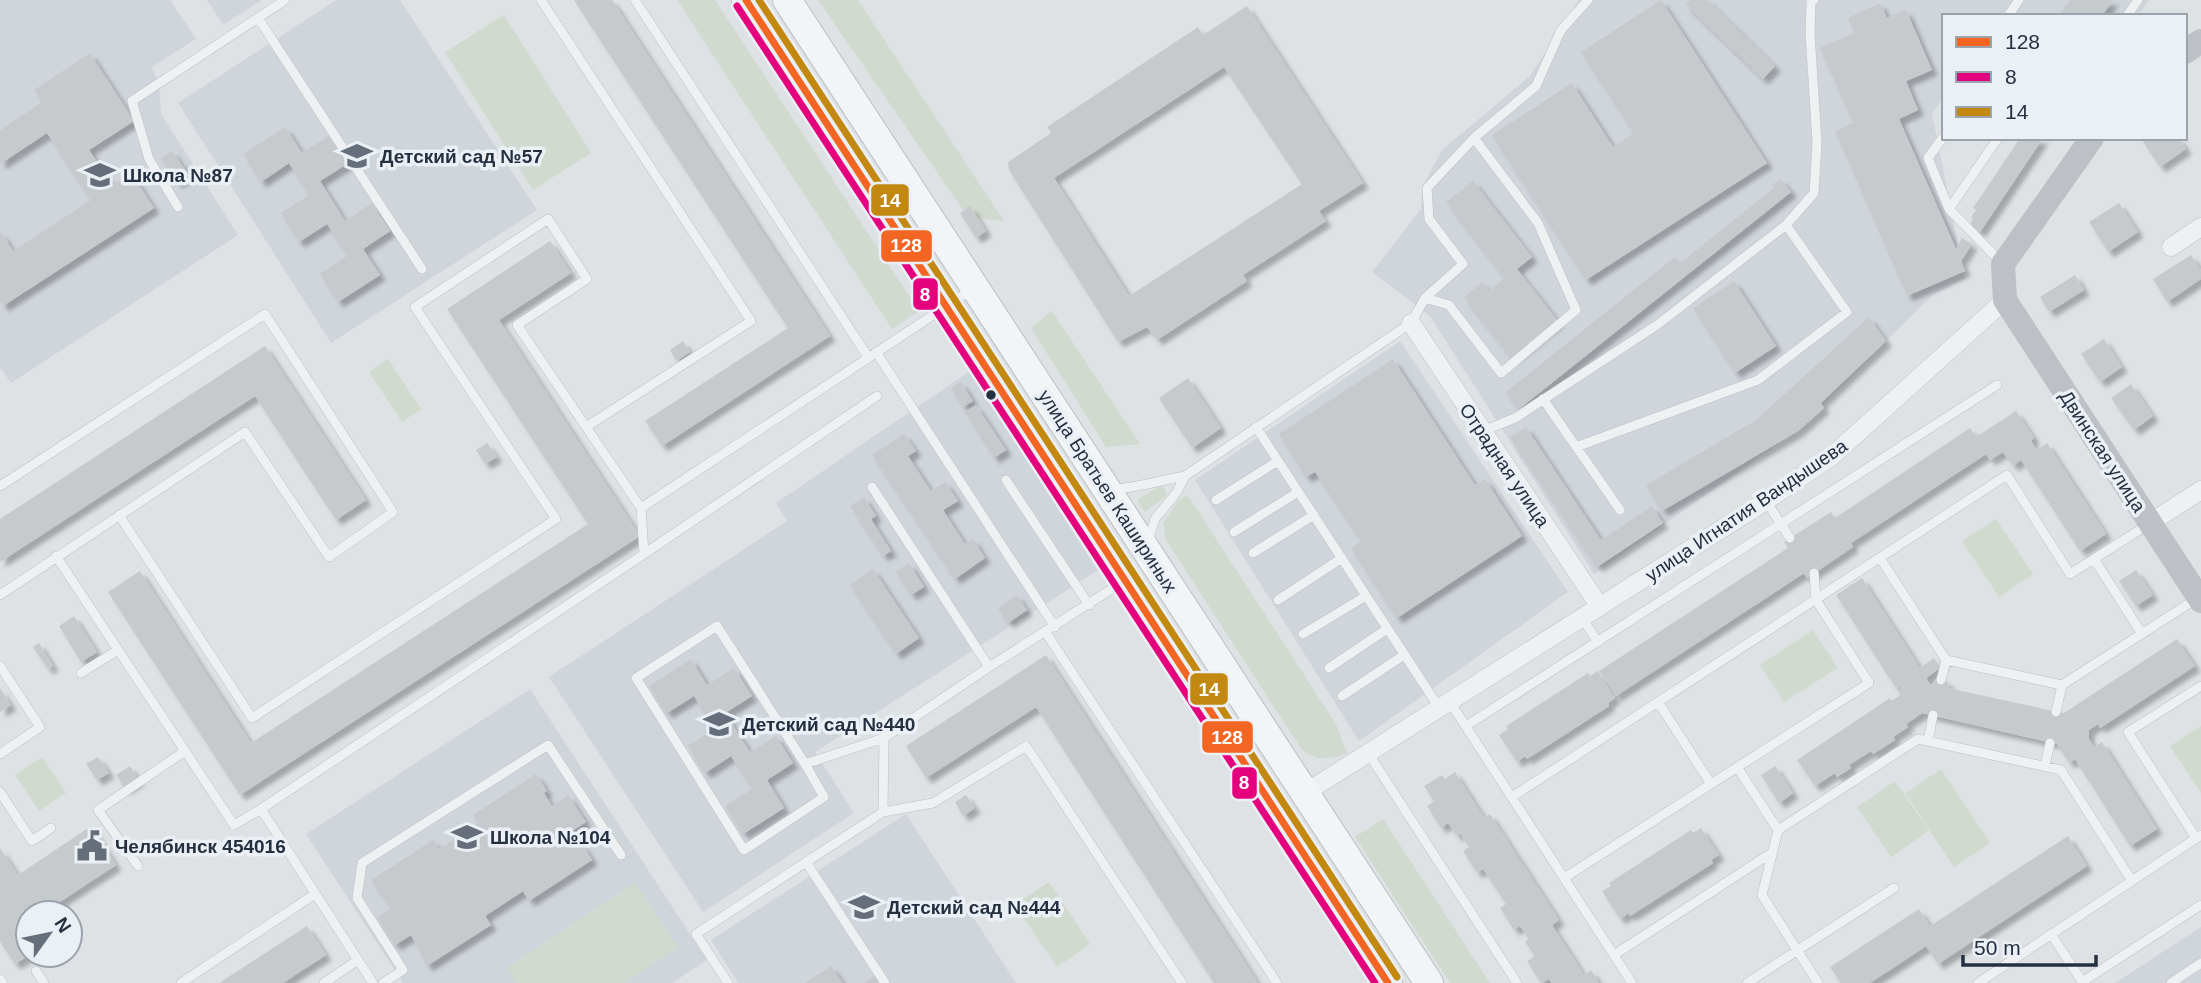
<svg xmlns="http://www.w3.org/2000/svg" width="2201" height="983" font-family="Helvetica,sans-serif">
  <style>
    .built { fill: #d0d5dc }
    .green { fill: #d0dace }
    .building { fill: #c7cacd; fill-rule: evenodd; filter: url(#shadow) }
    .lines { fill: none; stroke-linecap: round; stroke-linejoin: round }
    .lane-casing { stroke: #bdc0c3; stroke-width: 10 }
    .street-casing { stroke: #bdc0c3; stroke-width: 19 }
    .primary-casing { stroke: #bbbfc3; stroke-width: 30 }
    .lane { stroke: #eef0f2; stroke-width: 9 }
    .street { stroke: #eef0f2; stroke-width: 18 }
    .secondary { stroke: #bdc0c5; stroke-width: 24 }
    .primary { stroke: #f3f4f5; stroke-width: 28 }
    .bus-1-casing { stroke: #ebf0f6; stroke-width: 12 }
    .bus-2-casing { stroke: #ebf0f6; stroke-width: 12 }
    .bus-3-casing { stroke: #ebf0f6; stroke-width: 12 }
    .bus-1 { stroke: #f26522; stroke-width: 7 }
    .bus-2 { stroke: #e5007d; stroke-width: 7 }
    .bus-3 { stroke: #c28810; stroke-width: 7 }
    .bus-dot { fill: #242f40; stroke: #ebf0f6; stroke-width: 2.5 }
    .labels { text-anchor: middle; stroke-width: 7; stroke-linejoin: round; paint-order: stroke }
    .poi-label { font-size: 19px; font-weight: bold; fill: #242f40; stroke: #ebf0f6; text-anchor: start }
    .street-label { font-size: 19px; fill: #242f40; stroke: #ebf0f6 }
    .line-badge { stroke: #ebf0f6; stroke-width: 2.5 }
    .badge-label { font-size: 19px; text-anchor: middle; font-weight: bold; fill: #fff }
  </style>
  <defs>
    <filter id="shadow"><feDropShadow dx="5.5" dy="5.5" stdDeviation="2" flood-color="#0004"/></filter>
  </defs>
  <rect width="100%" height="100%" fill="#dfe2e5"/>
  <path class="built" d="M0,0H170L196,39L152,67L159,84L161,114L238,235L11,383L0,367Z
    M207,0H262L223,25Z
    M336,0H400L537,210L331,343L178,103Z
    M1579,0H2149L2138,16H1944V96L1932,114L1965,279L1931,296L1799,429L1594,574L1430,316L1372,272L1421,209L1422,188L1442,150L1530,76Z
    M1400,341L1568,592L1359,741L1195,480Z
    M970,371L1098,570L815,752L854,813L703,912L549,677L787,521L776,503Z
    M530,689L707,960L672,983H403L306,834Z
    M906,814L1016,983H738L711,940Z
    M2201,927V983H2115Z"/>
  <path class="green" d="M677,0H715L919,311L892,329Z
    M818,0H858L1004,221L968,217Z
    M504,15L591,153L533,190L445,52Z
    M1052,311L1140,444L1106,447L1031,328Z
    M388,359L421,409L402,422L369,372Z
    M1160,486L1165,489L1166,496L1145,512L1137,500Z
    M1184,496L1189,497L1336,724L1347,753C1329,761 1313,761 1300,747L1166,540L1163,523L1177,502Z
    M1996,519L2033,574L1999,597L1962,541Z
    M1813,630L1838,668L1784,702L1760,665Z
    M2201,726V793L2170,746Z
    M42,757L66,793L39,811L15,775Z
    M1941,769L1990,843L1954,867L1905,793Z
    M1895,781L1929,831L1891,857L1857,807Z
    M1383,819L1490,983H1450L1355,837Z
    M1049,882L1090,944L1057,967L1015,905Z
    M635,883L678,948L624,983H517L507,968Z"/>
  <path class="building" d="M574,0H612L830,336L662,446L645,421L788,328Z
    M1661,0L1767,163L1586,280L1492,135L1572,83L1613,147L1634,133L1581,52Z
    M1690,0H1707L1775,66L1763,79L1686,5Z
    M2070,0H2113L2102,16H2059Z
    M1880,3L1887,18L1906,10L1932,70L1906,81L1918,110L1899,119L1956,249L1962,238L1972,244L1961,261L1965,271L1907,296L1835,131L1853,123L1820,48L1854,33L1848,18Z
    M1247,6L1363,183L1319,211L1326,221L1243,275L1247,281L1157,340L1147,327L1118,342L1009,170L1008,162L1051,133L1047,127L1198,27L1203,35ZM1224,67L1302,184L1129,296L1054,178Z
    M90,53L134,121L89,150L112,185L131,173L154,208L3,306L0,301V231L13,251L91,200L47,133L0,164V130L42,102L34,90Z
    M285,127L302,153L329,136L347,164L320,181L345,221L372,203L390,231L363,249L380,275L338,302L320,274L347,256L327,224L299,242L281,213L309,195L289,163L261,182L243,154Z
    M2020,138H2043L1980,232L1970,225L1973,219L1971,217L1976,210L1973,208Z
    M2145,138H2179L2186,149L2160,167L2142,140Z
    M172,151L189,175L177,183L161,158Z
    M1781,179L1791,192L1519,409L1506,392L1675,257L1680,263L1774,188L1772,185Z
    M1473,181L1532,257L1517,269L1558,321L1512,358L1464,297L1482,282L1489,291L1505,278L1446,202Z
    M2119,203L2138,232L2108,252L2089,222Z
    M970,206L986,231L976,238L960,213Z
    M550,241L571,273L499,320L640,536L240,795L108,592L140,571L251,743L588,524L447,309Z
    M2191,255L2201,270V279L2167,302L2153,279Z
    M2075,275L2084,290L2049,312L2040,297Z
    M1734,281L1776,346L1735,373L1693,308Z
    M1869,317L1886,341L1821,403L1824,408L1798,431L1662,511L1646,485L1756,420Z
    M2104,339L2122,367L2100,382L2081,354Z
    M683,341L690,352L676,361L670,350Z
    M265,346L366,500L336,520L255,396L0,562V519Z
    M1393,359L1475,485L1485,479L1522,536L1397,618L1351,548L1361,541L1315,472L1306,477L1279,434Z
    M1188,378L1221,428L1192,448L1159,398Z
    M961,382L973,401L963,407L951,388Z
    M2131,384L2153,416L2134,430L2111,398Z
    M976,405L1006,450L994,458L965,412Z
    M2016,411L2034,438L2031,441L2037,450L2047,443L2106,534L2080,551L2021,460L2013,466L2003,452L1990,460L1986,454L1851,543L1853,547L1807,578L1804,573L1616,696L1599,671L1788,548L1784,542L1831,512L1835,518L1970,428L1976,437Z
    M1526,427L1601,540L1652,506L1663,523L1597,567L1510,437Z
    M904,434L916,451L908,456L931,491L945,482L958,501L943,510L965,544L973,539L985,558L955,579L872,455Z
    M487,443L497,457L485,464L476,450Z
    M864,497L876,516L871,519L891,551L883,556L850,506Z
    M909,563L924,587L911,595L896,572Z
    M873,569L919,638L896,654L850,585Z
    M2136,570L2153,595L2136,606L2119,581Z
    M1862,578L1920,668L1934,658L1940,668L1926,678L1930,684L1934,685L1936,679L1949,682L1948,688L2048,710L2064,713L2177,639L2195,666L2100,728L2098,724L2089,730V739L2094,747L2102,742L2157,829L2130,846L2075,759L2069,763L2057,744L1922,713L1906,724L1908,727L1893,737L1895,740L1873,754L1871,751L1849,765L1851,768L1837,777L1835,773L1815,786L1797,760L1890,698L1891,701L1900,695V686L1896,688L1836,595Z
    M1017,595L1027,610L1008,623L998,608Z
    M74,616L97,652L81,662L59,626Z
    M39,643L53,666L48,669L33,647Z
    M1046,655L1231,941L1258,983H1214L1036,707L926,778L906,746Z
    M691,659L707,685L734,668L752,696L725,713L750,752L776,736L793,763L767,780L784,808L743,834L725,806L752,789L731,756L705,773L688,746L714,729L694,696L667,713L649,686Z
    M1598,671L1615,698L1608,703L1609,706L1527,759L1525,756L1517,762L1499,735L1508,729L1506,726L1588,673L1590,676Z
    M0,688L11,705L0,712Z
    M98,757L109,773L97,780L86,764Z
    M130,766L139,780L125,789L116,775Z
    M1775,766L1793,793L1779,803L1761,775Z
    M1455,772L1484,818L1490,814L1559,920L1552,925L1584,975L1591,970L1599,983H1552L1549,979L1541,983L1527,961L1535,956L1525,942L1529,939L1520,926L1514,930L1500,908L1506,904L1483,869L1477,873L1463,851L1469,847L1460,833L1457,836L1448,823L1441,828L1427,806L1434,801L1424,786L1442,775L1445,779Z
    M536,774L547,791L544,793L552,806L568,795L586,822L570,832L579,846L582,844L592,860L529,901L523,891L485,916L491,925L427,966L411,935L395,945L377,917L392,908L371,880L433,840L439,849L478,824L473,815Z
    M966,795L975,808L963,816L955,802Z
    M91,826L116,865L52,907L55,913H28V956L15,964L0,942V848L18,875Z
    M1701,828L1719,855L1711,860L1713,863L1630,916L1629,913L1620,919L1602,891L1611,886L1609,883L1691,830L1693,833Z
    M2068,836L2087,866L1938,964L1926,946L1870,983H1841L1830,967L1919,909L1930,926Z
    M307,926L326,955L298,973L283,983H219Z
    M831,966L843,983H805Z
    M875,976L880,983H864Z"/>
  <g class="lines">
    <g class="lane-casing">
      <path id="lane" d="M541,0L751,321L586,427
        M635,0L868,357
        M2008,16L2019,0
        M2127,16L2138,0
        M258,18L422,269
        M1944,136L1928,158L1949,209L2002,263
        M178,207L149,159L132,101L285,0
        M1949,209L1998,138
        M1425,298L1463,264L1429,219L1427,188L1474,138L1536,86L1561,30L1588,0
        M876,352L1055,627
        M1543,399L1620,510
        M1256,427L1440,709
        M1483,431L1515,418L1657,325L1786,225L1814,193L1817,143L1810,33L1811,2L1814,0
        M1576,447L1758,380L1847,312L1786,225
        M1006,480L1089,605
        M0,486L265,314L393,512L329,557L245,432L0,595
        M872,487L989,667
        M1112,489C1137,488 1161,480 1185,476L1411,323L1425,298L1449,305L1501,373L1576,310L1538,223L1474,138
        M1216,500L1278,461
        M1766,501L1790,538
        M119,515L252,718L556,519L415,307L548,219L587,279L517,325L641,508
        M1234,532L1298,492
        M1148,541L1155,519L1177,492L1185,476
        M1253,553L1314,515
        M644,554L877,396
        M56,556L234,825L261,809
        M1880,558L1946,660L2062,685L2196,599
        M2094,559L2142,634
        M1278,600L1342,558
        M1582,618L1598,642
        M1046,633L1277,983
        M1303,634L1366,596
        M0,666L40,727L0,754
        M1329,668L1387,629
        M81,673L118,650
        M1941,680L1946,660
        M1342,696L1404,655
        M1450,702L1632,983
        M1658,702L1711,784
        M2056,712L2062,685
        M1466,726L1997,385
        M1928,741L1933,715
        M1368,753L1517,983
        M805,764L717,626L636,678L744,850L824,797L805,764L884,738
        M2045,766L2050,743
        M1737,767L1778,830L1762,895L1818,983
        M0,792L32,841L51,828
        M1512,797L2007,475L2070,574L2149,524
        M883,812L933,803L1026,746L1182,983
        M1778,830L1918,739L2061,770L2132,881
        M2196,838L2128,732L2201,686
        M806,862L885,983
        M138,866L98,810L185,751
        M1564,878L1869,683L1816,600L1814,573
        M2051,934L2083,983
        M1614,955L1773,852
        M358,960L373,983
        M36,971L44,983
        M0,979L3,983
        M2082,982L2201,905
        M181,983L315,894
        M324,983L358,960L261,809L644,554L641,508L971,290
        M383,983L403,970L357,898L362,863L548,745L621,855
        M728,983L696,934L883,812L884,738L989,667L1121,583
        M1747,983L1894,888
        M1978,983L2201,835
        M2171,983L2201,963"/>
    </g>
    <g class="street-casing">
      <path id="street" d="M2171,247L2201,227
        M1411,323L1600,607
        M2150,523L2201,490
        M1305,793L1766,501L1832,456L2005,300"/>
    </g>
    <g class="primary-casing">
      <path id="primary" d="M746,0L1388,983
        M787,0L1429,983"/>
    </g>
    <use href="#lane" class="lane"/>
    <use href="#street" class="street"/>
    <path class="secondary" d="M2185,52L2201,41
      M2092,138L2003,264L2005,300L2201,601"/>
    <use href="#primary" class="primary"/>
    <g class="bus-1-casing">
      <path id="bus-1" d="M746,0L1388,983"/>
    </g>
    <g class="bus-2-casing">
      <path id="bus-2" d="M737,6L1375,983"/>
    </g>
    <g class="bus-3-casing">
      <path id="bus-3" d="M759,0L1397,977"/>
    </g>
    <use href="#bus-1" class="bus-1"/>
    <use href="#bus-2" class="bus-2"/>
    <use href="#bus-3" class="bus-3"/>
  </g>
  <defs>
    <g id="school-bare" transform="scale(2.415)"><path d="M0-5L7-2L0 1L-7-2ZM-4 1L0 2.5L4 1V4Q0 6-4 4Z" fill="#656e7a" stroke="#ebf0f6" stroke-width="2.5" paint-order="stroke"/></g>
    <g id="civic-bare" transform="scale(2.415)"><path d="M-.6-6.5H3V-4.5H.6V-3L4-1V1h2V6H-6V1h2V-1L-.6-3ZM-1.2 2.5V6h2.4V2.5Z" fill="#656e7a" stroke="#ebf0f6" stroke-width="2.5" paint-order="stroke"/></g>
  </defs>
  <g fill-rule="evenodd">
    <use href="#school-bare" x="357" y="156"/>
    <use href="#school-bare" x="100" y="175"/>
    <use href="#school-bare" x="719" y="724"/>
    <use href="#school-bare" x="467" y="837"/>
    <use href="#civic-bare" x="92" y="846"/>
    <use href="#school-bare" x="864" y="907"/>
  </g>
  <circle class="bus-dot" cx="991" cy="395" r="6"/>
  <g class="labels">
    <g class="poi-label">
      <text x="380" y="163">Детский сад №57</text>
      <text x="123" y="182">Школа №87</text>
      <text x="742" y="731">Детский сад №440</text>
      <text x="490" y="844">Школа №104</text>
      <text x="115" y="853">Челябинск 454016</text>
      <text x="887" y="914">Детский сад №444</text>
    </g>
    <g class="street-label">
      <text transform="translate(2103 451) rotate(57)" y="7">Двинская улица</text>
      <text transform="translate(1505 465) rotate(56)" y="7">Отрадная улица</text>
      <text transform="translate(1108 491) rotate(57)" y="7">улица Братьев Кашириных</text>
      <text transform="translate(1746 510) rotate(-34)" y="7">улица Игнатия Вандышева</text>
    </g>
  </g>
  <g class="line-badge">
    <rect x="870" y="183" width="40" height="34" rx="7" fill="#c28810"/>
    <rect x="880" y="229" width="53" height="34" rx="7" fill="#f26522"/>
    <rect x="912" y="277" width="27" height="34" rx="7" fill="#e5007d"/>
    <rect x="1189" y="672" width="40" height="34" rx="7" fill="#c28810"/>
    <rect x="1201" y="720" width="53" height="34" rx="7" fill="#f26522"/>
    <rect x="1231" y="766" width="27" height="34" rx="7" fill="#e5007d"/>
  </g>
  <g class="badge-label">
    <text x="890" y="207">14</text>
    <text x="906" y="252">128</text>
    <text x="925" y="301">8</text>
    <text x="1209" y="696">14</text>
    <text x="1227" y="744">128</text>
    <text x="1244" y="789">8</text>
  </g>
  <rect x="1942" y="14" width="245" height="126" fill="#ebf0f6" stroke="#9ba3ad" stroke-width="2"/>
  <rect x="1956" y="37" width="35" height="10" fill="#f26522" stroke="#9ba3ad" stroke-width="2"/>
  <text x="2005" y="49" font-size="21" fill="#242f40">128</text>
  <rect x="1956" y="72" width="35" height="10" fill="#e5007d" stroke="#9ba3ad" stroke-width="2"/>
  <text x="2005" y="84" font-size="21" fill="#242f40">8</text>
  <rect x="1956" y="107" width="35" height="10" fill="#c28810" stroke="#9ba3ad" stroke-width="2"/>
  <text x="2005" y="119" font-size="21" fill="#242f40">14</text>
  <g transform="translate(49 934) rotate(57)"><circle r="33" fill="#ebf0f6" stroke="#9ba3ad" stroke-width="2"/>
  <path d="M0-5L12 26L0 18L-12 26Z" fill="#656e7a"/>
  <text y="-10" font-size="19" font-weight="bold" text-anchor="middle" fill="#242f40">N</text>
  </g>
  <path d="M1963 955v10h133v-10" fill="none" stroke="#242f40" stroke-width="3.5"/>
  <text x="1974" y="955" font-size="21" fill="#242f40" stroke="#ebf0f6" stroke-width="5" paint-order="stroke">50 m</text>
</svg>
